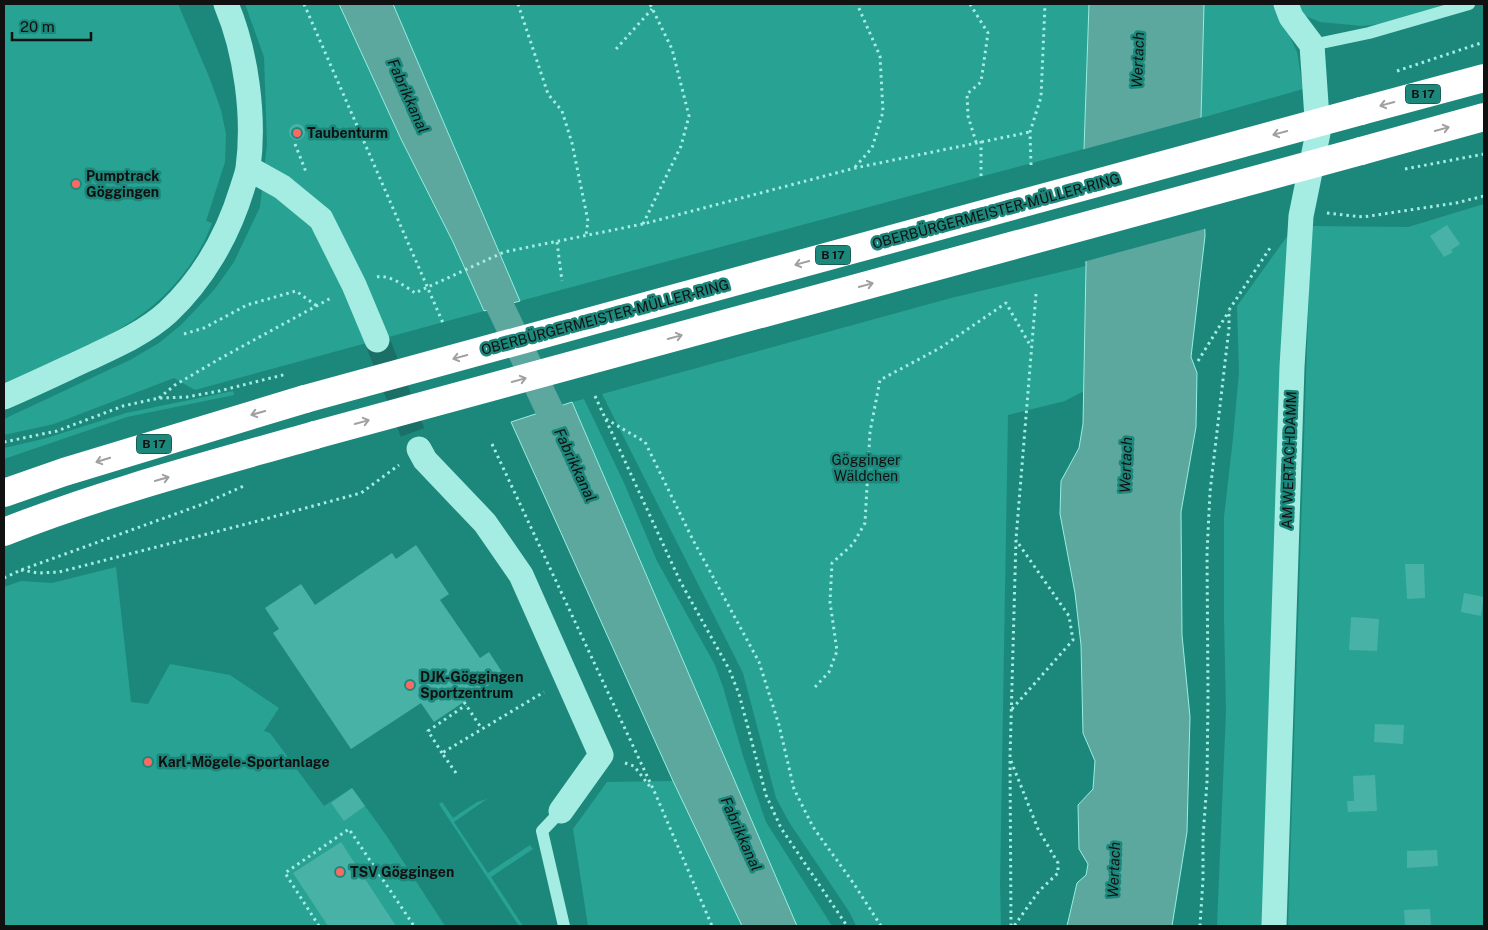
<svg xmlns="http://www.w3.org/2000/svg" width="1488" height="930" font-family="'Public Sans',sans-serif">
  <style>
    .green { fill: #28a293 }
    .water { fill: #5ca79e; stroke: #98eee2 }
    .pier { fill: #1c887c }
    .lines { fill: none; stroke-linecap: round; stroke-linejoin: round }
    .canal { stroke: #5ca79e; stroke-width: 28 }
    .building { fill: #49b2a6 }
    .street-tunnel { stroke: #1a7067; stroke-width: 25; stroke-dasharray: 25 12; stroke-linecap: butt }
    .path { stroke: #a5ece3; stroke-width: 3; stroke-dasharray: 2.5 4; stroke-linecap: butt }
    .lane { stroke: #a5ece3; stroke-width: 12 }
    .street { stroke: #a5ece3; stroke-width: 25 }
    .highway { stroke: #fff; stroke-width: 28 }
    .highway-bridge { stroke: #fff; stroke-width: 28 }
    .oneway { stroke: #a0a0a0 }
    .poi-dot { fill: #fc6862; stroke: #1c887c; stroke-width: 2 }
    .labels { text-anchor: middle; stroke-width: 5; stroke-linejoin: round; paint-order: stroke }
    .shield { fill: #1c887c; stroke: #143531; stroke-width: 1 }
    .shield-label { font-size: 12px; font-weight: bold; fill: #111 }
    .poi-label { font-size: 14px; font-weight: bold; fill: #111; stroke: #1c887c; text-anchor: start }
    .street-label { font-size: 14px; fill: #111; stroke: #1c887c }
    .park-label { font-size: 14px; fill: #111; stroke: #1c887c }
    .water-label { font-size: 15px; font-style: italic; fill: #111; stroke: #1c887c }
  </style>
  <rect width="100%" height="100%" fill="#1c887c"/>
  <path class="green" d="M4,4H178L210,79L221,110L226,134L225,162L206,221L212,223C196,267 162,304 121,328C105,338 87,345 70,353C48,363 26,374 4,383Z
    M245,4H339L401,139L453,242L484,311L195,390L174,378L54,424L4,435V419L130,360L159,343L182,324L214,290L234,262L260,207L267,144L264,57Z
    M393,4H1089L1084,149L520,301Z
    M1204,4H1275L1297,52L1303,89L1201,118Z
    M1288,4H1469L1407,21L1362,26L1320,22L1291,10Z
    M1484,204V926H1288L1311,226L1408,227Z
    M1288,235L1267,926H1217L1226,711L1224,619V517L1233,438L1239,372L1237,306Z
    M1086,266L1084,391L1065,401L1008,415L1000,884L1001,926H856L850,913L789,822L776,798L743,673L602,394L951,298Z
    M233,391L234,395L127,417L4,459V448L43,439L126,413Z
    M584,399L624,483L657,561L715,665L723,687L744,759L766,822L832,926H797L572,402Z
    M116,567L131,702L148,704L170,664L230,675L279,708L264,731L270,733L273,737L324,806L352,788L386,835L445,926H4V587L21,581L52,583Z
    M673,781L742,926H588L573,829L607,782Z
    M487,799L454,822L488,873L530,845L533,849L491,877L523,926H519L439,804L442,802L453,818L477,802Z"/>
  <path class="water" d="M339,4H393L520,301L484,311L453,242L401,139Z
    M1089,4H1204L1201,118L1205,236L1191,357L1197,373L1196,427L1181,512L1182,635L1190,717L1187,832L1172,926H1067L1077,883L1086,875L1088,864L1079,849L1078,805L1093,789L1095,761L1083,733L1081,645L1075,593L1060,514L1061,481L1079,448L1083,424L1086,266L1084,149Z
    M572,402L797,926H742L673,781L511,422Z"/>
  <path class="pier" d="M1203,117L1208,228L1083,262L1081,150Z"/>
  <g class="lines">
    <path class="canal" d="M486,273L500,306L566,445"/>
  </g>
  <path class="building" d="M289 132a8 8 0 1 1 16 0a8 8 0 1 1-16 0Z
    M1447,225L1460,244L1451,250L1453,252L1444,257L1430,236Z
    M416,545L449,594L440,600L480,658L489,652L504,675L434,722L421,703L351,749L273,633L279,629L265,608L301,584L315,605L392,553L396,559Z
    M1405,564H1424L1425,598L1407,599Z
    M1464,593L1484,597L1481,616L1461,612Z
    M1351,617L1379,619L1377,651L1349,650Z
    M1375,724L1404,725L1403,744L1374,742Z
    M1375,775L1377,811L1348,812L1347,801H1354L1353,776Z
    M352,788L365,806L344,821L331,803Z
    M341,842L369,885L396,926H328L293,873Z
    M1437,850L1438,866L1407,868V851Z
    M1430,909L1431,926H1405L1404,910Z"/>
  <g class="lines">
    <path class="street-tunnel" d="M377,340L419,449"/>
    <path class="path" d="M304,4L443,323
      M518,4L548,94L562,111L572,143L588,221L586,235
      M970,4L988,33L981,82L967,94L968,116L976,142
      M616,49L652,9
      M1397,71L1484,42
      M981,141V178
      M295,144L306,172
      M1031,165L1030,132L1041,97L1045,4
      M855,167L872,148L883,112L880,56L857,4
      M1405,169L1484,154
      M1327,213L1363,217L1456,203L1484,196
      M643,224L681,146L689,116L672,49L650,4
      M557,242L562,281
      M377,277C389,274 405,286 415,293L504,252L643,224L855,168L1030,132
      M184,334L204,328L247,305L296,291L317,306
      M1198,361L1229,311
      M595,396L680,581L729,669L739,694L766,795L781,828L847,926
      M159,398L175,385L221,358L331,298
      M606,419L645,442L693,540L759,662L779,725L794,789L813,827L854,884L881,926
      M4,442L57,431L123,406L159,398L187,397L219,391L287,374
      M492,444L655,793L712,926
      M21,570L38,573L59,572L254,522L361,493L399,465
      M4,578L21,570L203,504L246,485
      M815,687L829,672L837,651L830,602L832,563L853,544L865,523L870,432L880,380L940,348L1006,303L1030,345
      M464,702L482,729
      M1012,709L1073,640L1069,616L1016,540
      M442,753L428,731L466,705
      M1011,761L1038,829L1058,863V873L1039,891L1014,926
      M625,763L634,766L651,788
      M456,773L442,753L544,692
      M319,926L285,873L349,829L414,926
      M1011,926L1010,758L1016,539L1036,294
      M1200,926L1203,879V837L1207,782L1208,696L1207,553L1210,492L1229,328V310L1272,245"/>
    <path class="lane" d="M1312,45L1369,33L1469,4
      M561,811L542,831L564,926"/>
    <path class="street" d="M248,168L282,187L321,219L354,285L377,340
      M4,397C32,385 59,372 87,359C115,346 145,333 168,312C203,279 228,235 242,189C244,182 247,175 248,168C255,116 246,51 226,4
      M419,449L425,460L485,523L521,575L601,755L561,811
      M1274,926L1292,367L1301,216L1318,133L1312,45L1291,17L1286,4"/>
    <path class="highway" d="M1361,111L1484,78
      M1361,151L1484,117
      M4,493L64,472L305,399
      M4,532C105,492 210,465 315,435"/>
    <path class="highway-bridge" d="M305,399L1361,111
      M315,435L1361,151"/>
  </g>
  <defs><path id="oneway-shaft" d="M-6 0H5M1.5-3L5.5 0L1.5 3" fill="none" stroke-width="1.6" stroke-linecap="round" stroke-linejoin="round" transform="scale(1.25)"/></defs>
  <g class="oneway">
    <use href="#oneway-shaft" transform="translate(1387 104) rotate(165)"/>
    <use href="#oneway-shaft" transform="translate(1442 129) rotate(-15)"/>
    <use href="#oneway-shaft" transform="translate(1280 133) rotate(165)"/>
    <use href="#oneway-shaft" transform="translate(802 263) rotate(165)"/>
    <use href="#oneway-shaft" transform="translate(866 285) rotate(-15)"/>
    <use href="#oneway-shaft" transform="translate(675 337) rotate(-15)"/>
    <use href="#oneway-shaft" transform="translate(460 357) rotate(165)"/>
    <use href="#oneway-shaft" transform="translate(519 380) rotate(-15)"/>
    <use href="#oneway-shaft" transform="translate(258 413) rotate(164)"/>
    <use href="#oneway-shaft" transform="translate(362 422) rotate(-15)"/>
    <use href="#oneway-shaft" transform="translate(103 460) rotate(163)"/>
    <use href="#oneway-shaft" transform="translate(162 479) rotate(-16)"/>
  </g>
  <g class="poi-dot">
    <circle cx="297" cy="133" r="5"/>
    <circle cx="76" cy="184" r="5"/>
    <circle cx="410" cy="685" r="5"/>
    <circle cx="148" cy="762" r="5"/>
    <circle cx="340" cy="872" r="5"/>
  </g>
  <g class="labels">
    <g class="shield">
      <rect x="1405.5" y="84.5" width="35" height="19" rx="4"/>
      <rect x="815.5" y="245.5" width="35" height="19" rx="4"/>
      <rect x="136.5" y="434.5" width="35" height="19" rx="4"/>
    </g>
    <g class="shield-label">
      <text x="1423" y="98">B 17</text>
      <text x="833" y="259">B 17</text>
      <text x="154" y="448">B 17</text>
    </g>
    <g class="poi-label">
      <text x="307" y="138">Taubenturm</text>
      <text x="86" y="181">Pumptrack<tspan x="86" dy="16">Göggingen</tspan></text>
      <text x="420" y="682">DJK-Göggingen<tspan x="420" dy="16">Sportzentrum</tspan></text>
      <text x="158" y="767">Karl-Mögele-Sportanlage</text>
      <text x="350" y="877">TSV Göggingen</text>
    </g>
    <g class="street-label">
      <text transform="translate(996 211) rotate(-15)" y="5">OBERBÜRGERMEISTER-MÜLLER-RING</text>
      <text transform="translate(605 317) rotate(-15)" y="5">OBERBÜRGERMEISTER-MÜLLER-RING</text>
      <text transform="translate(1289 460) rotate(-88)" y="5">AM WERTACHDAMM</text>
    </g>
    <g class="park-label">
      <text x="866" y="465">Gögginger<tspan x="866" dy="16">Wäldchen</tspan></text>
    </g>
    <g class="water-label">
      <text transform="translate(1138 60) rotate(-88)" y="5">Wertach</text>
      <text transform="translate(408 96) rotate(66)" y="5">Fabrikkanal</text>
      <text transform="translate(575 465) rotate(65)" y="5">Fabrikkanal</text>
      <text transform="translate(1126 465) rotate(-88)" y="5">Wertach</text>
      <text transform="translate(741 834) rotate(66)" y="5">Fabrikkanal</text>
      <text transform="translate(1114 870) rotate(-88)" y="5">Wertach</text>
    </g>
  </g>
  <rect width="1488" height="930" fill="none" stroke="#111111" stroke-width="10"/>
  <path d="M12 32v8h79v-8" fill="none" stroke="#111111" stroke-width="2.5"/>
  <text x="20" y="32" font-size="15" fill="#111111" stroke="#1c887c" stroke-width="4" paint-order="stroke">20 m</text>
</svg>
